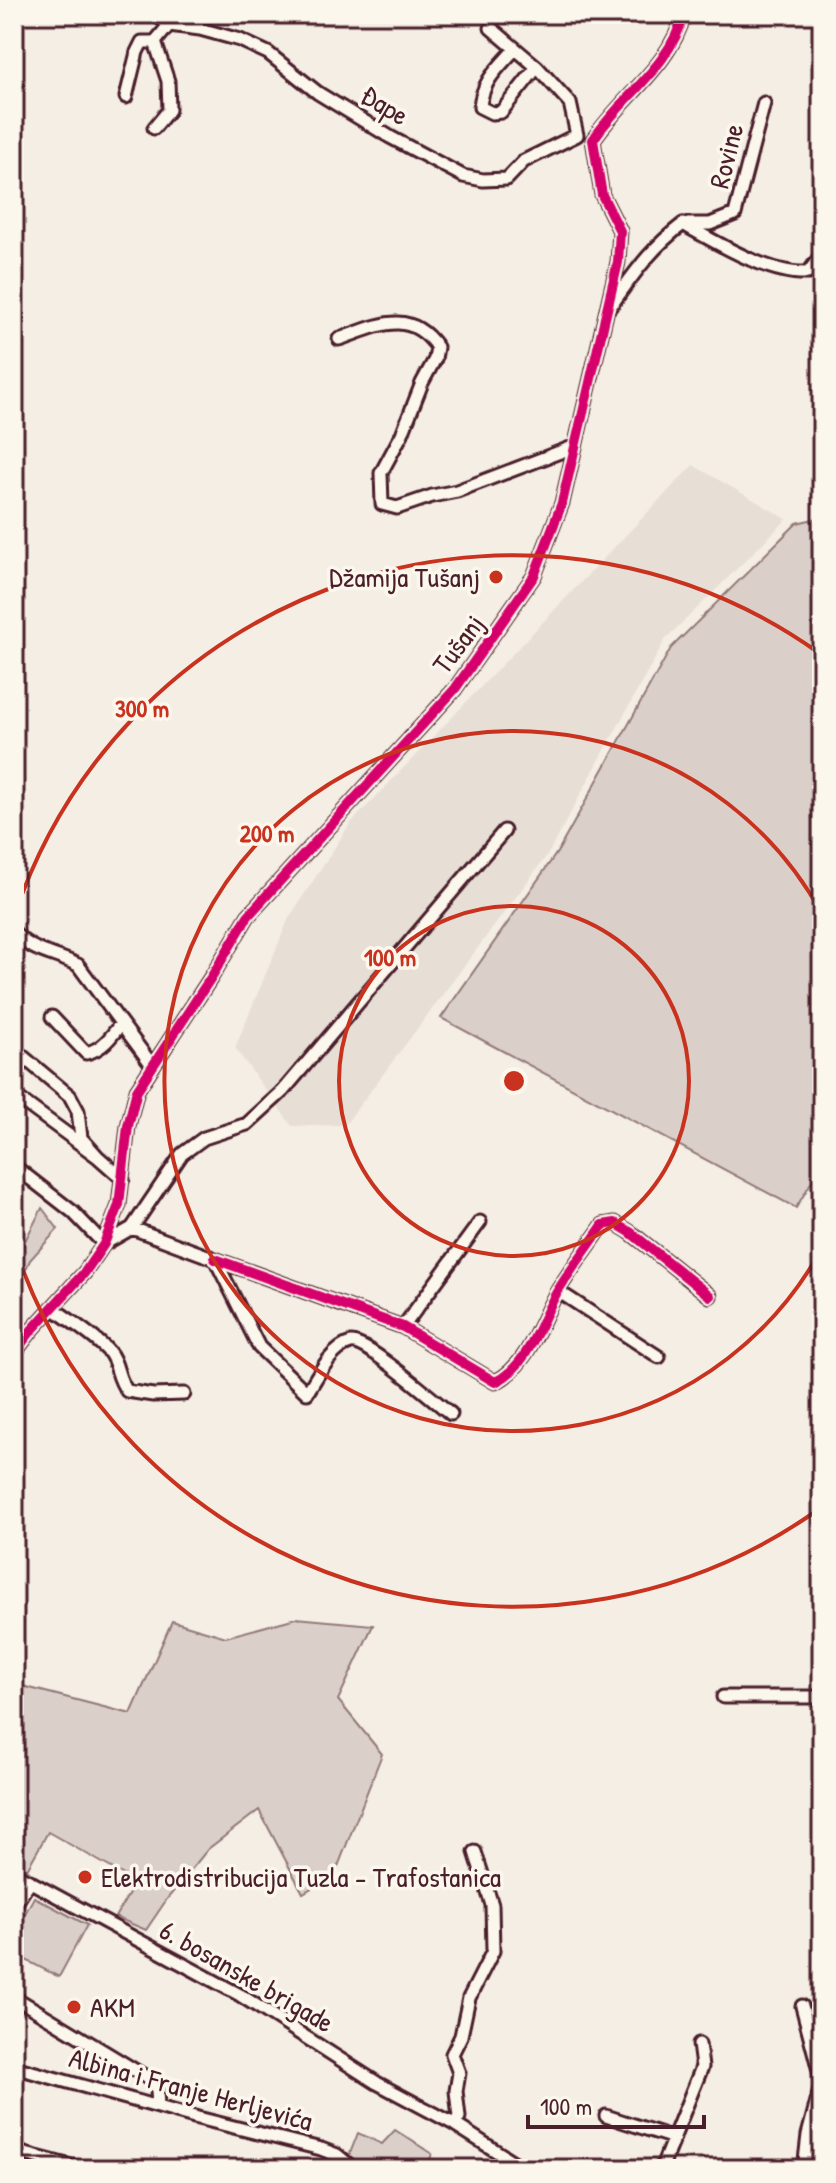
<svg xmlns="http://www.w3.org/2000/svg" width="836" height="2183" font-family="'Patrick Hand',sans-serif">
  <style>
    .built { fill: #e7dfd6 }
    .green { fill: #dbd0c9; stroke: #92787a; stroke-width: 2 }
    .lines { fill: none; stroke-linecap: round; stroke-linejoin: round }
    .minor-casing { stroke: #4a1f2b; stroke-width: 17 }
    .minor { stroke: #fbf7ec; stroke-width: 11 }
    .cycleway-casing { stroke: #fbf7ec; stroke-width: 15 }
    .cycleway { stroke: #d6006c; stroke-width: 10 }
    .ring { fill: none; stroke: #c8321e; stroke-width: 4 }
    .poi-dot { fill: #c8321e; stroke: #fbf7ec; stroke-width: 3 }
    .labels { text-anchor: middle; stroke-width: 7; stroke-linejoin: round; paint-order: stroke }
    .street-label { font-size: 28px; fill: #4a1f2b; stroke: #fbf7ec }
    .poi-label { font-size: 28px; fill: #4a1f2b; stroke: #fbf7ec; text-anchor: start }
    .centre { fill: #c8321e; stroke: #fbf7ec; stroke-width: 4 }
    .ring-label { font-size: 24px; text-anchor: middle; font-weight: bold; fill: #c8321e; stroke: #fbf7ec; stroke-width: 7; stroke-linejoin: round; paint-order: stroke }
  </style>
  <rect width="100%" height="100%" fill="#f4eee4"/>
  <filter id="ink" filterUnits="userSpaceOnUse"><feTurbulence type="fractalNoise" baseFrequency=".0125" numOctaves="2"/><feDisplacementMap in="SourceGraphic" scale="16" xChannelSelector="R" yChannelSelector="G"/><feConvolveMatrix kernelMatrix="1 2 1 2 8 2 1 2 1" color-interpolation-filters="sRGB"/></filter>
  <g filter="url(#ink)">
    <path class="built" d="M693,465L787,519L665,640L548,854L345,1125L292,1126L235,1048L289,918L350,824Z"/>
    <path class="green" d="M822,517V1164L796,1208L441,1018L558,851L671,648L797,523Z
      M42,1208L58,1229L30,1260L14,1295V1262Z
      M296,1618L373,1625L338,1700L382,1754L335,1874L303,1893L259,1810L208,1849L167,1899L146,1930L115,1917L136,1882L48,1832L27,1869L14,1861V1692L18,1685L131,1714L172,1621L226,1637Z
      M34,1897L87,1925L59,1977L14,1954V1934Z
      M395,2130L432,2154L426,2169H364L349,2156L358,2133L382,2144Z"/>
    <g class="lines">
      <g class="minor-casing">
        <path id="minor" d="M155,14L169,25L200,29L240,40L268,53L318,93L390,137L463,176L483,180L507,179L524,161L577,135
          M491,28L537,67L570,103L577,135
          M515,49C498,68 482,81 480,107L492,113L501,112L537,67
          M126,97L137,52L142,42H155
          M154,128L169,110L168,81L155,42L169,25
          M688,224H710L735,214L764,103
          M609,308C635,273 648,251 683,224C717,243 769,275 808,273L822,254
          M339,339C377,326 409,307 437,347L435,359L422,383L402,434L381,473L382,504L397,508L432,496L457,491L573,447
          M14,839V851
          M14,932C32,953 54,953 78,965L152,1065
          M52,1017L86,1053C102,1050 112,1036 121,1023
          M15,1050L70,1096L78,1111L81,1138L98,1157
          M14,1095L98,1157L123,1179
          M14,1166L73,1212L104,1244L132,1228L215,1259L259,1347L307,1393C317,1377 331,1348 351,1343C365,1340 436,1402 451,1414
          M132,1228L182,1154L204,1138L247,1124L283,1091L504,831
          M215,1259L403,1327L495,1382C528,1367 540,1322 557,1292C571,1269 588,1247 603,1225L615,1223L630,1232L710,1296
          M558,1291L659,1357
          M53,1308C71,1322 94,1335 109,1352C119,1364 116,1377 127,1391L153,1395L184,1394
          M403,1327L480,1222
          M14,1353L31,1331L85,1272L104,1244L119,1205L128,1126L137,1090L212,976L248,916L455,689L534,576L562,503L618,262L620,231L602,195L593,140C622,96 670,67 684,14
          M723,1697H822
          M14,1873L240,1995L377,2083L454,2124L524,2169
          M14,1906L30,1881
          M14,1997L151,2080L157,2090L158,2107
          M802,2006L822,2082L808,2135L804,2169
          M14,2067L198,2118L321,2149L337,2155L348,2164L349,2169
          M606,2116L674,2138
          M454,2124L459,2117L456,2091L459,2073L452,2054L461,2036L469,1998L493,1951L492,1905L475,1852
          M14,2151L82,2169
          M661,2169L702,2067L699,2044"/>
      </g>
      <use href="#minor" class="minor"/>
      <g class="cycleway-casing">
        <path id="cycleway" d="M215,1259L403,1327L495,1382C528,1367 540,1322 557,1292C571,1269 588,1247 603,1225L615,1223L630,1232L710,1296
          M14,1353L31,1331L85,1272L104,1244L119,1205L128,1126L137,1090L212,976L248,916L455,689L534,576L562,503L618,262L620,231L602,195L593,140C622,96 670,67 684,14"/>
      </g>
      <use href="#cycleway" class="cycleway"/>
    </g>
  </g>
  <g class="ring">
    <circle cx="514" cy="1081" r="175"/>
    <path d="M822 1248A350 350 0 1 1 822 914"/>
    <path d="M819 1509A526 526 0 0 1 15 1248M15 914A526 526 0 0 1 819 653"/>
  </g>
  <g class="poi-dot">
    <circle cx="496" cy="577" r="8"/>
    <circle cx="85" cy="1877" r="8"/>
    <circle cx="74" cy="2007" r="8"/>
  </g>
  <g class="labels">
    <g class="street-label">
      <text transform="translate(385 105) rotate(31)" y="10">Đape</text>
      <text transform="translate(726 156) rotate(-76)" y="10">Rovine</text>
      <text transform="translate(458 644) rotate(-53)" y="10">Tušanj</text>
      <text transform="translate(247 1976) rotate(30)" y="10">6. bosanske brigade</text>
      <text transform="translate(191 2089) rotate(15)" y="10">Albina i Franje Herljevića</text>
    </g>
    <g class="poi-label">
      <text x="480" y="587" text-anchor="end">Džamija Tušanj</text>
      <text x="101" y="1887">Elektrodistribucija Tuzla - Trafostanica</text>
      <text x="90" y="2017">AKM</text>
    </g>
  </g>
  <circle cx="514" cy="1081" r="12" class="centre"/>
  <g class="ring-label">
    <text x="142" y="717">300 m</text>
    <text x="267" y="842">200 m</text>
    <text x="390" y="966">100 m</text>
  </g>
  <rect width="836" height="2183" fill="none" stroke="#fbf7ec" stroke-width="48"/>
  <rect x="24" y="24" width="788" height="2135" fill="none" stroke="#4a1f2b" stroke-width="3" filter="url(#ink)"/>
  <path d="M528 2115v12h176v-12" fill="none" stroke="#4a1f2b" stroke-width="4"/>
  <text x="540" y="2115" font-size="24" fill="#4a1f2b" stroke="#fbf7ec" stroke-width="6" paint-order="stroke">100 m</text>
</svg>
